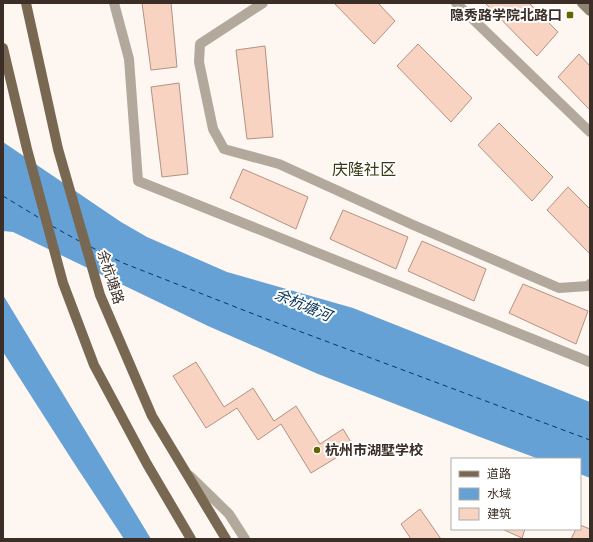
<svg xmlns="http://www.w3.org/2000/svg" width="593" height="542" font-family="Lato,'Noto Sans SC',sans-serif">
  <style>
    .water { fill: #66a1d6 }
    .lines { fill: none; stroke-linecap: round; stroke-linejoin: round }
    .ferry { stroke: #083659; stroke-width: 1; stroke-dasharray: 5 4; stroke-linecap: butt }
    .building { fill: #f8d3c2; stroke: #b49282 }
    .street { stroke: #b2a99c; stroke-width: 10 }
    .secondary { stroke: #908370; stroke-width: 10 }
    .primary { stroke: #786851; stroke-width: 10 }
    .poi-dot { fill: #636703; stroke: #fff; stroke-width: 1.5 }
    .labels { text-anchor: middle; stroke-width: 4; stroke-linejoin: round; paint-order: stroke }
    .poi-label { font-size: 14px; font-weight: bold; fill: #3b2e26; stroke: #fff; text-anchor: end }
    .street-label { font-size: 14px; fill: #3b2e26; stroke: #fff }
    .water-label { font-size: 15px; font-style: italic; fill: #083659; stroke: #fff }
    .quarter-label { font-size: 16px; fill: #393b12; stroke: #fff }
  </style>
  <rect width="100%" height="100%" fill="#fdf6f1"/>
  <path class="water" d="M3,142L121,222L147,237L227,272L353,308L590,402V478L580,474V459H539L480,437L318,374L208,326L13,232L3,231Z
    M3,295L151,539H124L72,460L3,352Z"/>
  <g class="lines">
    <path class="ferry" d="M3,196L41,219
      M52,226L79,241
      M91,247L123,263L256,315L590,440"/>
  </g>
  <path class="building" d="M142,3H171L177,67L151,70Z
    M334,3H378L395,21L374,44Z
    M485,3H529L558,32L537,56Z
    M418,44L472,98L451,122L397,66Z
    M265,46L273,137L247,139L236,50Z
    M579,54L590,66V110L558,77Z
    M179,83L188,174L162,177L151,87Z
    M499,123L553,177L532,201L478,145Z
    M243,169L308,197L296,229L230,198Z
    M568,187L590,209V254L547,210Z
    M343,210L408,237L396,269L330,239Z
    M422,241L486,269L474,301L408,271Z
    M523,284L588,311L576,344L509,313Z
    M196,362L224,407L253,388L274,421L296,406L320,444L343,429L354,447L311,473L281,424L258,440L237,408L206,428L173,376Z
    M420,509L441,539H411L401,524Z
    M580,525L590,529V539H571L576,529H580Z
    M502,529H525L522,538Z"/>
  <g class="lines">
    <path class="street" d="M114,3L129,59L138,181L590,362
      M263,3L200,44L199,62L213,129L224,149L279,164L411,224L559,288L588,286L590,284
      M456,3L590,132
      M190,476L229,514L245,539"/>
    <path class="secondary" d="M582,3L590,11"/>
    <path class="primary" d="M26,3L58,149L100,295L152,416L226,539
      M3,48L27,149L63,283L94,365L147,464L191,539"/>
  </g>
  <g class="poi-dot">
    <rect x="566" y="11" width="8" height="8" rx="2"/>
    <circle cx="317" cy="450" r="4"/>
  </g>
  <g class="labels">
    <g class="poi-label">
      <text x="562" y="20">隐秀路学院北路口</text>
      <text x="325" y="455" text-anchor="start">杭州市湖墅学校</text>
    </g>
    <g class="street-label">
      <text transform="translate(111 277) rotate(72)" y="5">余杭塘路</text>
    </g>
    <g class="water-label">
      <text transform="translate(303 305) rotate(23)" y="5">余杭塘河</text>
    </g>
    <g class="quarter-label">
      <text x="364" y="175">庆隆社区</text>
    </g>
  </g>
  <rect width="593" height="542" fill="none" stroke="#3b2e26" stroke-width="8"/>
  <rect x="451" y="458" width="130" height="72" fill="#ffffff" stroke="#b1aba8"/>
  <rect x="459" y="471" width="20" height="6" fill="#786851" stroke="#b1aba8"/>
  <text x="487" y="478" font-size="12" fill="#3b2e26">道路</text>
  <rect x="459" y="488" width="20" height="12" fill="#66a1d6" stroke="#b1aba8"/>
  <text x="487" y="498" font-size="12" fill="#3b2e26">水域</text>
  <rect x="459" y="508" width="20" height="12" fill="#f8d3c2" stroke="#b1aba8"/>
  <text x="487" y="518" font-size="12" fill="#3b2e26">建筑</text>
</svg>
